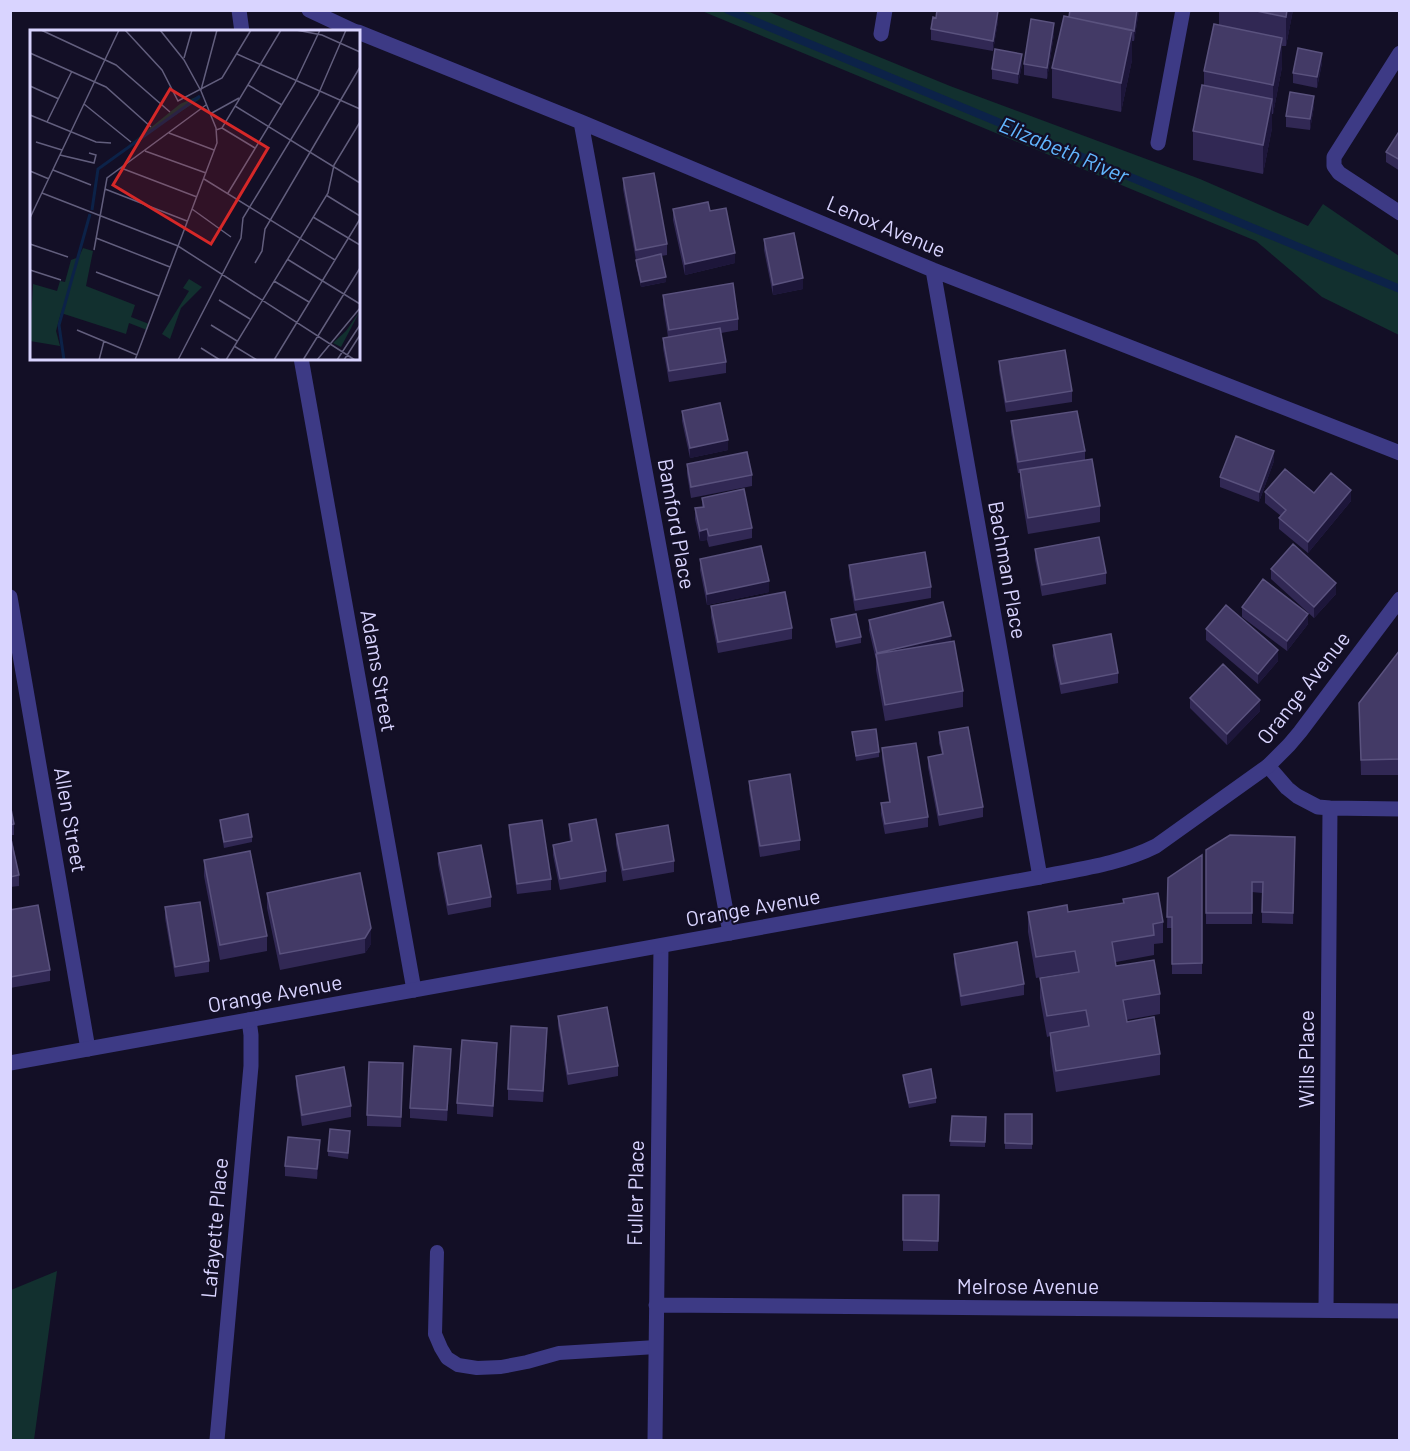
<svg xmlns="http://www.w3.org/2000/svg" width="1410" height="1451" font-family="Barlow,sans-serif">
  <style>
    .green { fill: #12302f }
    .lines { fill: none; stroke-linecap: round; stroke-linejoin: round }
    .stream { stroke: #0c2248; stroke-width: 8 }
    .service { stroke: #3d3a85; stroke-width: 14 }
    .minor { stroke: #3d3a85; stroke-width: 15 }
    .tertiary { stroke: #3d3a85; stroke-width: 15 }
    .wall { fill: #312854 }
    .shaded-wall { fill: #1d163a }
    .building { fill: #433a66; stroke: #5a527e; stroke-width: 1.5 }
    .labels { text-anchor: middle; stroke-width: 4.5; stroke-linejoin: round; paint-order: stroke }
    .street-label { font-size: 21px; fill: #d9d4ff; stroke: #130f26 }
    .water-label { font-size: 22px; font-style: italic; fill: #62b6ff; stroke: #130f26 }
    .inset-river { fill: none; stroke: #0c2248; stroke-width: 3 }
    .inset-road { fill: none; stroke: #625e7d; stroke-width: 1.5 }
    .view { fill: #d62828; fill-opacity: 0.15; stroke: #d62828; stroke-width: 3 }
    .inset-edge { fill: none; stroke: #d9d4ff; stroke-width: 3 }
  </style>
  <rect width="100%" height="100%" fill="#130f26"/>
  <path class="green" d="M702,11H767L950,86L1200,179L1308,226L1323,204L1399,256V335L1322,297L1256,241Z
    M57,1271L34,1440H11V1290Z"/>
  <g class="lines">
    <path class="stream" d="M728,10L1400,289"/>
    <path class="service" d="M437,1252L435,1334L441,1348L447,1358L458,1365L477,1368L501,1367L527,1362L559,1353L656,1347"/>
    <path class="minor" d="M239,10L242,32
      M309,10L356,32
      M358,32L581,122L933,270L1400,453
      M881,34L885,10
      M1400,53L1334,157V166L1339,173L1400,213
      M581,122L730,933
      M1158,143L1183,10
      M933,270L1040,877
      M301,358L414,990
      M10,597L88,1049
      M1268,766L1287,788L1297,796L1318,807L1330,808L1400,809
      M656,1305L1400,1311
      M1326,1310L1330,808
      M217,1440L251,1066V1035L249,1020
      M655,1440L661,946"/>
    <path class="tertiary" d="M10,1063L1040,877C1079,869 1120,864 1156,846L1268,766L1289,745L1300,732L1400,599"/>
  </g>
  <path class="wall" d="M1139,10L1134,41H1132V60L1121,112L1052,98V68L1069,17Z
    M1219,10H1293L1286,46H1282V67L1273,114H1272V128L1263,174L1193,160V131L1204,86V71L1219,25Z
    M998,21L993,51L931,40V29Z
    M1054,34L1047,79L1024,75V64Z
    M1322,63L1317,88L1293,83V73Z
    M1022,65L1018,84L992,79V69Z
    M1314,106L1310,130L1286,127V116Z
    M1400,130V171L1386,162V152Z
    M623,178L667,244V255L661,256L666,282L641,287L636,265V260L623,189Z
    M673,209L735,263L685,275L673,220Z
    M764,239L803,289L773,295L764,250Z
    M663,295L738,319V330L721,333L726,362V373L669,382L663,348V338L668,337L663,305Z
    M999,361L1072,391V402L1006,412L999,371Z
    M682,411L728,450L690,458L682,421Z
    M1011,421L1085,451V460L1100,506V522L1028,534L1020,486V473H1018L1011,432Z
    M1274,461L1259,502L1220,487V477Z
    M687,464L752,475V486L691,498L687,474Z
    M1265,492L1314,493L1351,501L1308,553L1279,529V518L1281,516L1265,503Z
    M702,498L752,528V538L709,547L707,540L700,541L695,519V508L702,507Z
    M1035,549L1106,573V584L1042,596L1035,559Z
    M700,559L769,592L707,605L700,570Z
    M849,565L931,587V598L855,611L849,576Z
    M1271,569L1336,594L1314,618L1271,579Z
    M711,606L792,628V639L718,653L711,617Z
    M1242,607L1308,624L1287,651L1242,617Z
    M831,619L861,637V643L836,648L831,624Z
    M869,620L951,641L963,691V707L885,721L876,670V660L869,630Z
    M1206,629L1278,661L1258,684L1206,640Z
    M1053,645L1118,673V683L1061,694L1053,656Z
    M1400,650V775H1361L1359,703Z
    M1190,698L1260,711L1227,745L1190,708Z
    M852,732L879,752V757L856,761Z
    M939,732L983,807V817L939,826L928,767V757L942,754L939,743Z
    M882,748L928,817V827L885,834L881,814V803L889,802L882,759Z
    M749,781L800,840V850L760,857L749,791Z
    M10,804L14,824V835H11L19,875V886L10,887Z
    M220,820L252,837V842L224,848L220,825Z
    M569,824L606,871V882L560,890L553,855V845L570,841L569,834Z
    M509,825L551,879V890L517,894L509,835Z
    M616,834L674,861V872L623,881L616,844Z
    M1295,837L1293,924L1262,923V893L1252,892V924H1206V850Z
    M438,853L491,897V907L448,915L438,864Z
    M204,860L267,936V951L220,960L204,876Z
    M360,873L371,944L365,953L280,970L267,908V893Z
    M1168,878L1202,963V974H1172V928H1167Z
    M1123,899L1163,922V943L1154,944V955L1116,962V966L1160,994V1014L1126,1020L1127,1022L1160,1054V1075L1056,1092L1050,1053V1036L1047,1037L1040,998V978L1075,972L1036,978L1028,932V912H1068L1123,903Z
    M165,907L209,961V972L175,977L165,918Z
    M10,910L50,970V981L10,988Z
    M954,954L1024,984V995L961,1006L954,964Z
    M558,1016L618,1066V1076L568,1085L558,1026Z
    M547,1039L543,1102L508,1100V1089Z
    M497,1054L493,1117L457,1114V1103Z
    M451,1059L447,1121L410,1118V1108Z
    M403,1063L401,1127L367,1126V1115Z
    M903,1075L936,1098V1103L909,1108L903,1080Z
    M296,1076L351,1106V1117L302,1126L296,1086Z
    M1005,1114H1032V1149H1005Z
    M952,1116L986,1117L985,1147L950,1146Z
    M350,1137L348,1159L328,1156V1151Z
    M320,1151L317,1179L285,1176V1166Z
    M903,1195H939L938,1251H903Z"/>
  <path class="shaded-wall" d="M1137,10H1139V12L1134,41V31Z
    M1287,10H1293L1286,46V17Z
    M998,11V21L993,51V41Z
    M1054,23V34L1047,79V68Z
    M1132,30V60L1121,112V83Z
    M1282,38V67L1273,114V85Z
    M1322,53V63L1317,88V77Z
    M1022,54V65L1018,84V74Z
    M1314,96V106L1310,130V119Z
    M1272,99V128L1263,174V145Z
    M735,253V263L685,275V264Z
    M666,277V282L641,287V282Z
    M803,278V289L773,295V285Z
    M728,440V450L690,458V448Z
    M1274,451V461L1259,502V492Z
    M1351,490V501L1308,553V542Z
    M707,529V540L700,541V531Z
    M769,581V592L707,605V594Z
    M1336,583V594L1314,618V607Z
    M1308,614V624L1287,651V641Z
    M951,636V646L877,659V653Z
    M1278,650V661L1258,684V674Z
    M1260,700V711L1227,745V734Z
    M371,928V944L365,953V938Z
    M497,1043V1054L493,1117V1106Z
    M451,1049V1059L447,1121V1110Z
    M320,1140V1151L317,1179V1169Z"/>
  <path class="building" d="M937,10L998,11L993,41L931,29L933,17L936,18Z
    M1070,10H1137L1134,31L1069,17Z
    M1252,10H1287L1286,17Z
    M1064,16L1132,30L1121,83L1052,68Z
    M1031,19L1054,23L1047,68L1024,64Z
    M1214,24L1282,38L1273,85L1204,71Z
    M1298,48L1322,53L1317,77L1293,73Z
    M995,49L1022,54L1018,74L992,69Z
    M1202,85L1272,99L1263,145L1193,131Z
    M1290,92L1314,96L1310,119L1286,116Z
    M1400,130V160L1386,152Z
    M654,173L667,244L636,250L623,178Z
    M708,202L710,211L726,208L735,253L685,264L673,209Z
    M794,233L803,278L773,285L764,239Z
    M661,254L666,277L641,282L636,260Z
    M733,283L738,319L669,330L663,295Z
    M720,328L726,362L669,371L663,338Z
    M1065,350L1072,391L1006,402L999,361Z
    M720,403L728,440L690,448L682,411Z
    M1077,411L1085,451L1018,462L1011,421Z
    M1236,436L1274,451L1259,492L1220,477Z
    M747,452L752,475L691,487L687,464Z
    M1092,459L1100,506L1028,518L1020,470Z
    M1285,469L1314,493L1331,473L1351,490L1308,542L1279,518L1286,510L1265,492Z
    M744,489L752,528L709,536L707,529L700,531L695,508L704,507L702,498Z
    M1099,537L1106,573L1042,585L1035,549Z
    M1293,544L1336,583L1314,607L1271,569Z
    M761,546L769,581L707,594L700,559Z
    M925,552L931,587L855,600L849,565Z
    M1263,579L1308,614L1287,641L1242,607Z
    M785,592L792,628L718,642L711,606Z
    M943,602L951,636L877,653L869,620Z
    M1226,605L1278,650L1258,674L1206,629Z
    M856,614L861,637L836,642L831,619Z
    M1111,634L1118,673L1061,684L1053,645Z
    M954,641L963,691L885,705L876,654Z
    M1400,650V759L1361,760L1359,703Z
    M1223,664L1260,700L1227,734L1190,698Z
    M968,727L983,807L939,815L928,757L943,754L939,732Z
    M876,729L879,752L856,756L852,732Z
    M916,743L928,817L885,824L881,803L890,802L882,748Z
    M790,774L800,840L760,846L749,781Z
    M10,804L14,824L10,825Z
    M248,814L252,837L224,842L220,820Z
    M596,819L606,871L560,879L553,845L572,841L569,824Z
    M542,820L551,879L517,884L509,825Z
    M668,825L674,861L623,870L616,834Z
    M10,835L19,875L10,877Z
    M1230,835L1295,837L1293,913L1262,912L1263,882H1252V913H1206V850Z
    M481,845L491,897L448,905L438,853Z
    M250,851L267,936L220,945L204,860Z
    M1202,855V963L1172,964V917H1167L1168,878Z
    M360,873L371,928L365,938L280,954L267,893Z
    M1158,893L1163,922L1153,924L1154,935L1112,942L1116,966L1154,960L1160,994L1123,1000L1127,1022L1154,1017L1160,1054L1056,1071L1050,1033L1089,1026L1086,1010L1047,1016L1040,978L1079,972L1075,951L1036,957L1028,912L1067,905L1068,912L1124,903L1123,899Z
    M200,902L209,961L175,967L165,907Z
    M38,905L50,970L10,977V910Z
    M1017,942L1024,984L961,996L954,954Z
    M607,1007L618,1066L568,1074L558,1016Z
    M511,1026L547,1028L543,1091L508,1089Z
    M462,1040L497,1043L493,1106L457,1103Z
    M414,1046L451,1049L447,1110L410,1108Z
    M369,1062L403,1063L401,1117L367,1115Z
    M344,1067L351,1106L302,1115L296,1076Z
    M931,1069L936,1098L909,1103L903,1075Z
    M1005,1114H1032V1144L1005,1143Z
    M952,1116L986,1117L985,1142L950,1141Z
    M330,1129L350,1131L348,1153L328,1151Z
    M288,1137L320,1140L317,1169L285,1166Z
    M903,1195H939L938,1241L903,1240Z"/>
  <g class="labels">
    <g class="street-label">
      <text transform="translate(886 227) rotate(23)" y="7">Lenox Avenue</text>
      <text transform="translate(676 524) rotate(80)" y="7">Bamford Place</text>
      <text transform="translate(1007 570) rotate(80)" y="7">Bachman Place</text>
      <text transform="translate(378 671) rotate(80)" y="7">Adams Street</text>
      <text transform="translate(1304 688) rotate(-52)" y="7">Orange Avenue</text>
      <text transform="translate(70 820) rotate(80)" y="7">Allen Street</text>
      <text transform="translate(753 908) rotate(-10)" y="7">Orange Avenue</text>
      <text transform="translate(275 994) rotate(-10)" y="7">Orange Avenue</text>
      <text transform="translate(1307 1059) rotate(-90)" y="7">Wills Place</text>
      <text transform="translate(636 1193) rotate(-89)" y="7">Fuller Place</text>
      <text transform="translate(215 1228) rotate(-85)" y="7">Lafayette Place</text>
      <text x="1028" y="1294">Melrose Avenue</text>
    </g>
    <g class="water-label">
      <text transform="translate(1064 150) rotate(23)" y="8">Elizabeth River</text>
    </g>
  </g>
  <g transform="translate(30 30)">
    <rect width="330" height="330" fill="#130f26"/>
    <path d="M168,66L170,69L98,116L150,74ZM53,218L63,221L56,256L105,275L101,287L119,294L117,300L99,293L96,304L31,283L26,301L30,316L0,311L3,254L27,261L30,251L35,252L41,230L49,227ZM159,249L172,257L151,278L140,309L132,304L159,261L153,258ZM330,281L311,317L303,313L316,301Z" fill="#12302f"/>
    <path class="inset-river" d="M62,180L68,139L170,66M34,330L29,295L60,184"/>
    <path class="inset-road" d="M11,0L86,35L140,82M95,0L132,40L148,71L192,48L221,0M266,0L292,5L330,22M0,23L76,57L121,97M207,24L330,79M154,28L162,0M218,55L252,75M0,56L29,69M171,60L187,0M54,74L101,112M205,76L330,153M180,84L209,68M0,85L66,112L81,113M17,92L42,41M192,98L225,118M186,100L192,98L251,0M139,103L184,120M6,112L32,120M115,121L176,143M30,125L64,133L66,125L59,123M91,138L167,167M23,140L61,155M0,141L19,149M174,149L305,230M75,159L157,191M12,163L148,216L325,330M198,163L265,53L290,0M296,165L330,186M162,179L201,207M283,187L330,215M0,188L89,0M66,208L140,237M0,214L38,227M64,220L77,148L176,75M257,229L330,274M225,233L232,221L235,199L330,37M0,240L31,250M66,242L129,266M244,251L279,272M189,270L220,289M181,295L207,311M47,300L107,325M204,316L227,330M171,318L190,330M69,330L74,311M105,330L187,113L186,98L171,61L154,30L130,0M148,330L211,208L213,188L288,65L316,0M196,330L298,163L304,135L330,92M244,330L330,189M273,330L330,238M287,330L330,278M307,330L330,295M314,330L330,305"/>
    <path class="view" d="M140,59L238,118L181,214L83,155Z"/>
    <rect width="330" height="330" class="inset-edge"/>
  </g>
  <rect width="1410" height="1451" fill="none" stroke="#d9d4ff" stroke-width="24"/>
</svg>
